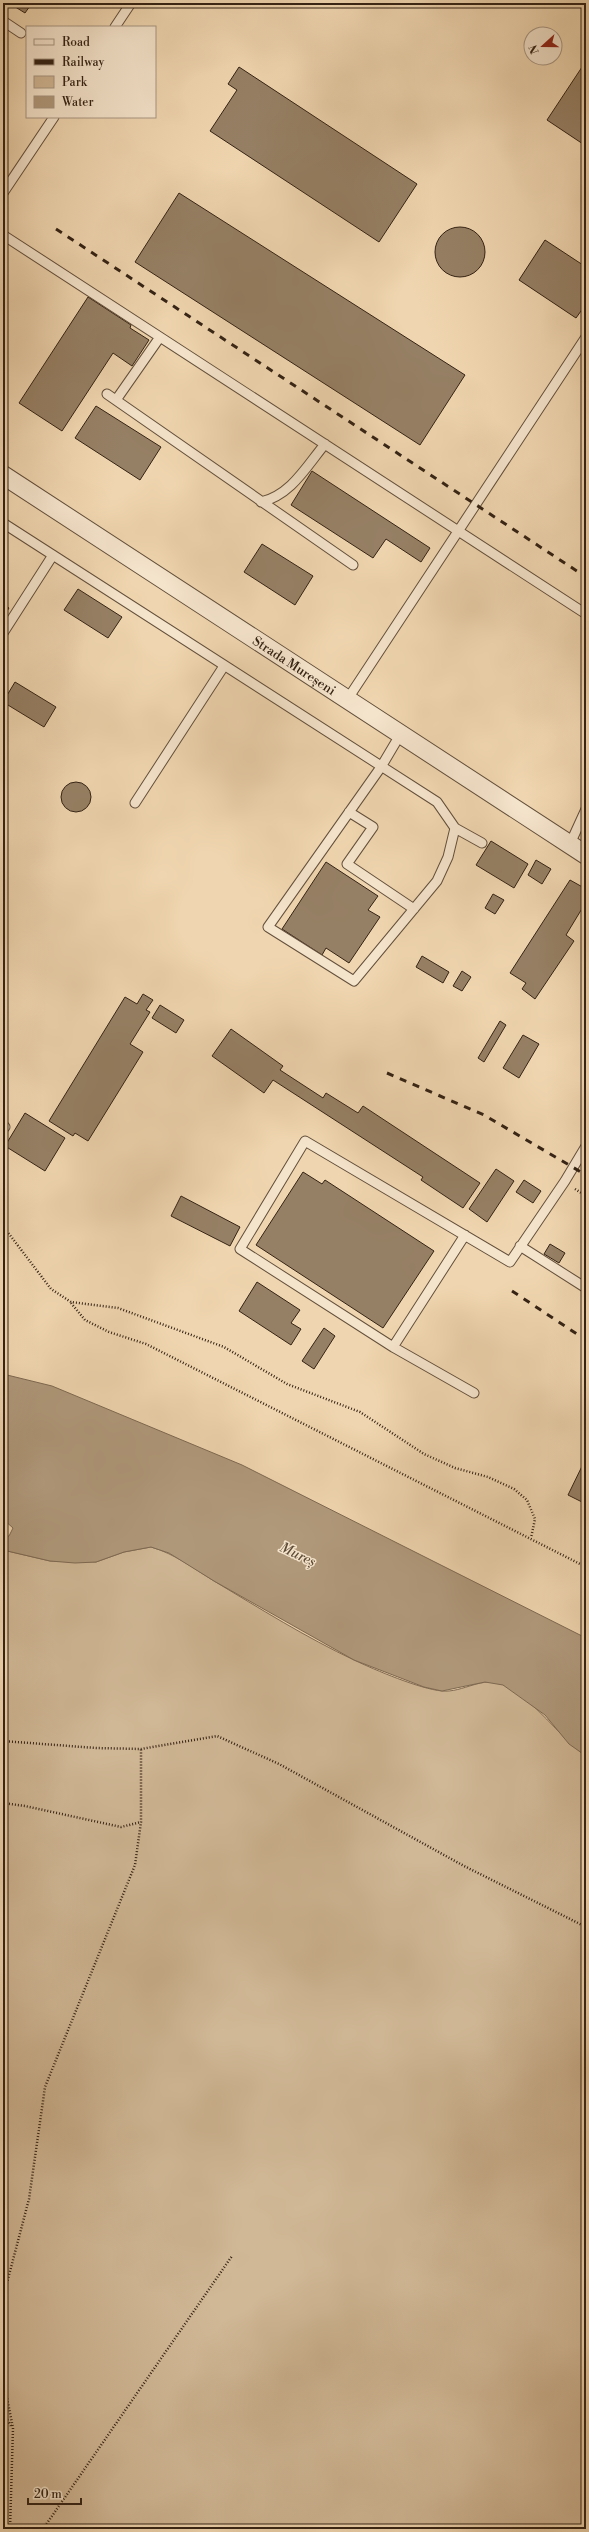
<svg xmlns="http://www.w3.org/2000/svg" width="589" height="2532" font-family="'Libre Bodoni',serif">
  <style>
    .green { fill: #d0b795; stroke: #826c54 }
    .water { fill: #b0997b; stroke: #7e6952 }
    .building { fill: #968065; stroke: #342214 }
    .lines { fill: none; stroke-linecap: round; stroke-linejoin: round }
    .service-casing { stroke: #634f3b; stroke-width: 11 }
    .minor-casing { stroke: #634f3b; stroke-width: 20 }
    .path { stroke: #342214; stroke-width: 2.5; stroke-dasharray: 1 2; stroke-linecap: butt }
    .service { stroke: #f5e4cc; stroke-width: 9 }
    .minor { stroke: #f5e4cc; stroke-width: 18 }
    .rail { stroke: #342214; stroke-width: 3; stroke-dasharray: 7 7; stroke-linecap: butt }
    .labels { text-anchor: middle; stroke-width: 3; stroke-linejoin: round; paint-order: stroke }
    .street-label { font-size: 13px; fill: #342214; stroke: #f5e4cc }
    .water-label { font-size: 14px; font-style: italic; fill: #5f4c38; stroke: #f5e4cc }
  </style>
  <rect width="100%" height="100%" fill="#f0d6b0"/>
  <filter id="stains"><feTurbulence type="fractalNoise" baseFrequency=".005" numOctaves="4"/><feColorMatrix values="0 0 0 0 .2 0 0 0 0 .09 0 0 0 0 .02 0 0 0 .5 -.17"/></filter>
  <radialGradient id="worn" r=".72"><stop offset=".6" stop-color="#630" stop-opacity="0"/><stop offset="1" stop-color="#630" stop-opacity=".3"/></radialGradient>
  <path class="green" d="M151,1547C175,1554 193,1568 214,1581C259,1608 307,1638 354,1660C375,1670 420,1689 442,1691C463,1693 483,1675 504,1685C537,1702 557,1735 586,1756V2529H3V1550L50,1561L96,1562L124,1552Z"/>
  <path class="water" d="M3,1374L52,1386L242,1465L586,1638V1756L569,1744L545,1715L503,1685L485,1682L442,1691L424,1687L354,1660L214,1581L169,1553L151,1547L124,1552L96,1562L75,1563L50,1561L3,1550V1538L9,1536L13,1528L3,1519Z"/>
  <path class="building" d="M9,3H32L25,13Z
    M586,61V146L547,120Z
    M239,67L417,184L379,242L210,131L237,90L228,84Z
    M179,193L465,375L420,445L135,262Z
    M435 252a25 25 0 1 1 50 0a25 25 0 1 1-50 0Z
    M545,240L586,267V304L576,318L519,280Z
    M88,297L131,325L130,328L149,340L132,366L113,353L62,431L19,403Z
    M96,406L161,447L140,480L75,438Z
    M312,471L430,548L421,562L386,539L373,558L291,505Z
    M262,544L313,576L295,605L244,572Z
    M78,589L122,617L108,638L64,610Z
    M3,604L9,608L3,617Z
    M15,682L56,707L44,727L3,702Z
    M61 797a15 15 0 1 1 30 0a15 15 0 1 1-30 0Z
    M491,841L528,864L514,888L476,865Z
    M536,860L551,869L542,884L528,875Z
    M326,862L378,896L368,910L380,917L349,963L326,948L322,955L282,929Z
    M570,880L586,889V902L566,935L574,941L535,999L522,989L526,983L510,973Z
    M493,894L504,900L495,914L485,908Z
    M422,956L449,972L443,983L416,967Z
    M462,971L471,977L462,991L453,986Z
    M143,994L153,1000L146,1010L150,1012L130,1044L143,1052L88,1141L75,1133L73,1136L49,1121L125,997L137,1004Z
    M160,1005L184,1020L176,1033L152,1018Z
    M500,1021L506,1025L484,1062L478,1058Z
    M231,1029L283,1066L280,1070L323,1098L326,1093L358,1113L363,1106L480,1183L463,1208L421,1180L423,1177L273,1080L264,1093L212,1056Z
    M523,1035L539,1044L519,1078L503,1068Z
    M25,1113L65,1138L45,1171L5,1146Z
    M496,1169L514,1181L487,1222L469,1209Z
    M303,1172L322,1184L325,1180L434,1251L383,1328L256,1245Z
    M524,1180L541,1191L533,1203L516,1192Z
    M181,1196L240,1227L230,1246L171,1216Z
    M550,1244L565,1253L559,1263L544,1254Z
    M257,1282L300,1310L291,1323L301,1329L291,1345L239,1311Z
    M324,1328L335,1336L314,1369L302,1361Z
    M586,1458V1504L568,1495Z"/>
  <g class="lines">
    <g class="service-casing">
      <path id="service" d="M3,21L21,33
        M115,27L131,3
        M3,193L54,117
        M3,235L586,614
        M107,394L353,565
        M116,400L160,337
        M261,502C291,495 306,467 325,444
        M3,523L437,802L455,828L482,843
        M3,633L53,555
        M347,700L586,337
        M400,735L381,767L268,927L354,981L437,881L448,857L455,828
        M135,803L224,666
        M349,812L373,827L347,864L414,909
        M570,844L586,809
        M3,1125L5,1127
        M520,1246L586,1288
        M393,1347L465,1235
        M474,1393L393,1347L240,1249L305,1141L510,1262L565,1181L586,1146"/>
    </g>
    <g class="minor-casing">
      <g id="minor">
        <path id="s1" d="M3,475L586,855"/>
      </g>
    </g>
    <path class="path" d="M575,1189L586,1196
      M3,1226L51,1289L71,1302L118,1308L224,1347L287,1384L360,1412L424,1454L455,1468L488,1477L514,1489L527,1500L535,1519L531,1538
      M71,1303L85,1320L109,1332L146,1344L586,1567
      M3,1741L96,1748L141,1749L217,1736L279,1764L464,1866L586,1927
      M3,1803L25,1806L121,1827L141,1822
      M3,2298L29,2199L45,2087L135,1865L141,1822V1749
      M3,2378L13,2428L10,2529
      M3,2412L11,2426
      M43,2529L232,2256"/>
    <use href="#service" class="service"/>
    <use href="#minor" class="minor"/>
    <path class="rail" d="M56,229L586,577
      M387,1073L484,1115L586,1175
      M512,1291L586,1340"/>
  </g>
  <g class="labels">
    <g class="street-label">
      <text dy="5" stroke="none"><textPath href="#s1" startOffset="348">Strada Mureșeni</textPath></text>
    </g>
    <g class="water-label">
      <text transform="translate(298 1554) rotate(25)" y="5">Mureș</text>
    </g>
  </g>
  <rect width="589" height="2532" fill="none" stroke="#f0d6b0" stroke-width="16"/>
  <rect x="4" y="4" width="581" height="2524" fill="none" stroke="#342214" stroke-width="2"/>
  <rect x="8" y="8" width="573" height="2516" fill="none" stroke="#342214"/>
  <rect x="26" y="26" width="130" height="92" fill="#f5e4cc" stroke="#a89682"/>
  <rect x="34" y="39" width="20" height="6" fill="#f5e4cc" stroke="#a89682"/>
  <text x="62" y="46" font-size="12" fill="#342214">Road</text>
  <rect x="34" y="59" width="20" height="6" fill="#342214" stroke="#a89682"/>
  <text x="62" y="66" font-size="12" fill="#342214">Railway</text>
  <rect x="34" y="76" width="20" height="12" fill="#d0b795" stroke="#a89682"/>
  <text x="62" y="86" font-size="12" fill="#342214">Park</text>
  <rect x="34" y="96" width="20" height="12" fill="#b0997b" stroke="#a89682"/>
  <text x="62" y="106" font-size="12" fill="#342214">Water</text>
  <g transform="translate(543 46) rotate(249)"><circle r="19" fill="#f5e4cc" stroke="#a89682"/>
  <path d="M0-3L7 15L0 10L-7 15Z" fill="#8f2418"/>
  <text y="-6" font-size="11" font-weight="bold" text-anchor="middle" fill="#342214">N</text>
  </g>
  <path d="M28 2498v6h53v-6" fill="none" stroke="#342214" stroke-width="2"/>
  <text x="34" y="2498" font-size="12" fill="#342214" stroke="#f5e4cc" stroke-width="3" paint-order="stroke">20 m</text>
  <rect width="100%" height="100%" filter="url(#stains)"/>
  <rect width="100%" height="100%" fill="url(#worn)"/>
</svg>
